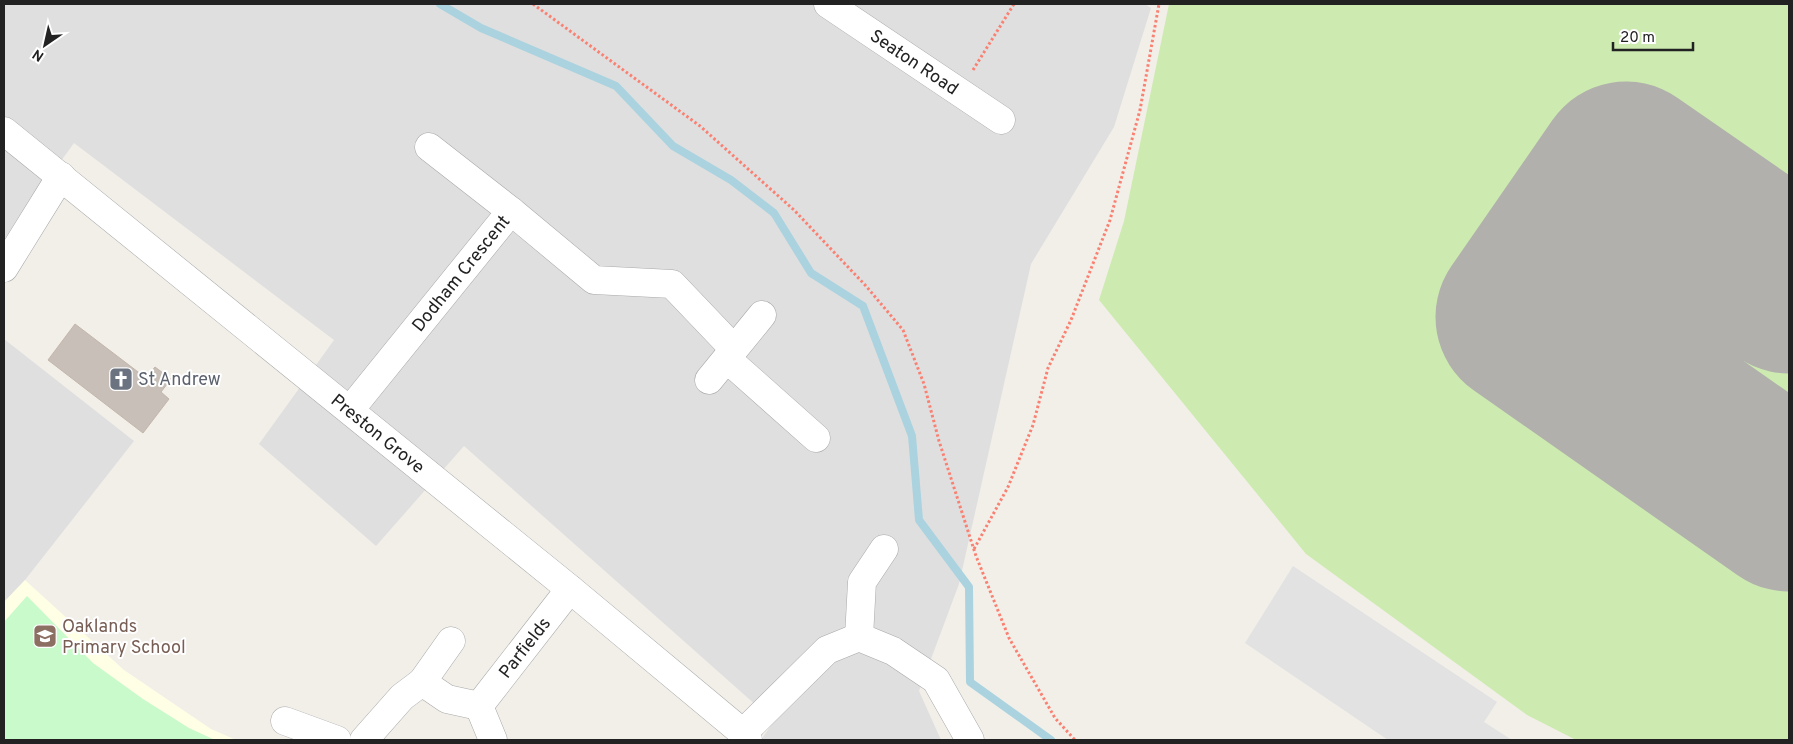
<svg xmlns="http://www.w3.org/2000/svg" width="1793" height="744" font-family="Overpass,sans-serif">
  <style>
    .residential { fill: #e0dfdf }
    .education { fill: #ffffe5 }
    .grass { fill: #cdebb0 }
    .park { fill: #c8facc }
    .parking { fill: #e2e2e2 }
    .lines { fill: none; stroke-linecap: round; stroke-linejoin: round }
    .stream { stroke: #aad3df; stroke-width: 8 }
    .runway { stroke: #b1b0ac; stroke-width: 179 }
    .building { fill: #c7bfb8; stroke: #c4b6ab }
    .minor-casing { stroke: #a9a9a9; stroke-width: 29 }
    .path { stroke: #fa8072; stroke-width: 3; stroke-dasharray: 2.5 2.5; stroke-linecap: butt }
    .minor { stroke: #fff; stroke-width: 28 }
    .labels { text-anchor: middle; stroke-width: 4; stroke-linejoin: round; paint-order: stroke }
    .street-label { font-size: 18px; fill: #222; stroke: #fff }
    .worship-label { font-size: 18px; fill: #5b616d; stroke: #fff; text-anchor: start }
    .education-label { font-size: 18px; fill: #785e54; stroke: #fff; text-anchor: start }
  </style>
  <rect width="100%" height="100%" fill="#f2efe9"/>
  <path class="residential" d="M4,4H1145L1151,8L1114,127L1031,264L959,584L919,691L941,740H761L774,721L464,446L376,546L259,444L334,340L74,143L4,240Z
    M4,339L134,441L25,580L4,602Z"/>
  <path class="education" d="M25,580L124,670L211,729L236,740H4V602Z"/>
  <path class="grass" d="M1169,4H1789V740H1576L1527,715L1306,554L1099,300L1124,221Z"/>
  <path class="park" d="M27,596L93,663L143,699L189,728L215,740H4V622Z"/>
  <path class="parking" d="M1293,566L1497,702L1484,722L1512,740H1388L1245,643Z"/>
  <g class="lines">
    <path class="stream" d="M440,4L481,28L616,86L673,146L731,180L774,213L811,273L863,306L912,436L919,520L969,587L970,682L1051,740"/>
    <path class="runway" d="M1789,284L1626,171L1525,317L1789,502"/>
  </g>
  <path class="building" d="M75,324L146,378L155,367L171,379L161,392L169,399L143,433L48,360Z"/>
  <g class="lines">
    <g class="minor-casing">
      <g id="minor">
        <path id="s1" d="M828,4L1001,120"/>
        <path id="s2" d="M4,131L570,589L743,733L748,740"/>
        <path d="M429,147L511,211L594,280L672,284L734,349"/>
        <path d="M4,268L61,176"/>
        <path d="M727,359L816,438"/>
        <path d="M709,380L762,315"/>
        <path id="s3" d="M350,410L511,211"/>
        <path d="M859,637L862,582L884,549"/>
        <path d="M422,682L451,641"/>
        <path id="s4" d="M479,706L570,589"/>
        <path d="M479,706L493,740"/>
        <path d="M285,721L337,740"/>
        <path d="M743,733L827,650L859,637L893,651L936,680L970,740"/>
        <path d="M364,740L402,697L422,682L447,699L479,706"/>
      </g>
    </g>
    <path class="path" d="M533,4L700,126L794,210L866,286L903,330L924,384L939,441L976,556L1009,638L1055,718L1075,740
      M973,70L1014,4
      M974,549L1008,487L1033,425L1048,368L1071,320L1110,220L1140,110L1159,4"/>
    <use href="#minor" class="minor"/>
  </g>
  <defs>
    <g id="church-square" transform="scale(1.25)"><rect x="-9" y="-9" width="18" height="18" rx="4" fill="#6b7280" stroke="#fff"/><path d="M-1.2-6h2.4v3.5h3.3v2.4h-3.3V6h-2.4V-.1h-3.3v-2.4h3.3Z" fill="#fff"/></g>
    <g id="school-square" transform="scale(1.25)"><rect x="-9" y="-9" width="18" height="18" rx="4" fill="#8d6e63" stroke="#fff"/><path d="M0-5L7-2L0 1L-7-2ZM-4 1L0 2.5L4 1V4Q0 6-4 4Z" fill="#fff"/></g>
  </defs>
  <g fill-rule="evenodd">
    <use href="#church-square" x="121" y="379"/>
    <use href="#school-square" x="45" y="636"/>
  </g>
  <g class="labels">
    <g class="street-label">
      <text dy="6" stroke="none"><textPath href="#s1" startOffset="104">Seaton Road</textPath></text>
      <text dy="6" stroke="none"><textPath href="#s3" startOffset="176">Dodham Crescent</textPath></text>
      <text dy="6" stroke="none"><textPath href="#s2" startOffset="481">Preston Grove</textPath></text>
      <text dy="6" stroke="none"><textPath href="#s4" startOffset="74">Parfields</textPath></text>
    </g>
    <g class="worship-label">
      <text x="138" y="385">St Andrew</text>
    </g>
    <g class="education-label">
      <text x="62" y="632">Oaklands<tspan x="62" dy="21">Primary School</tspan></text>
    </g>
  </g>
  <rect width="1793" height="744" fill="none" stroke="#222222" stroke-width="10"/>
  <g transform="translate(45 45) rotate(214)" stroke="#ffffff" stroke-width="4" paint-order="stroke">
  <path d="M0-4L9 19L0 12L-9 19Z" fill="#222222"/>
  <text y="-8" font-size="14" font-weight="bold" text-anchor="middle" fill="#222222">N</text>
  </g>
  <path d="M1613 42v8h80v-8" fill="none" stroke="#222222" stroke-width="2.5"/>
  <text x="1620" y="42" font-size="15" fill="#222222" stroke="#ffffff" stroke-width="4" paint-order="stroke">20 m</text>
</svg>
